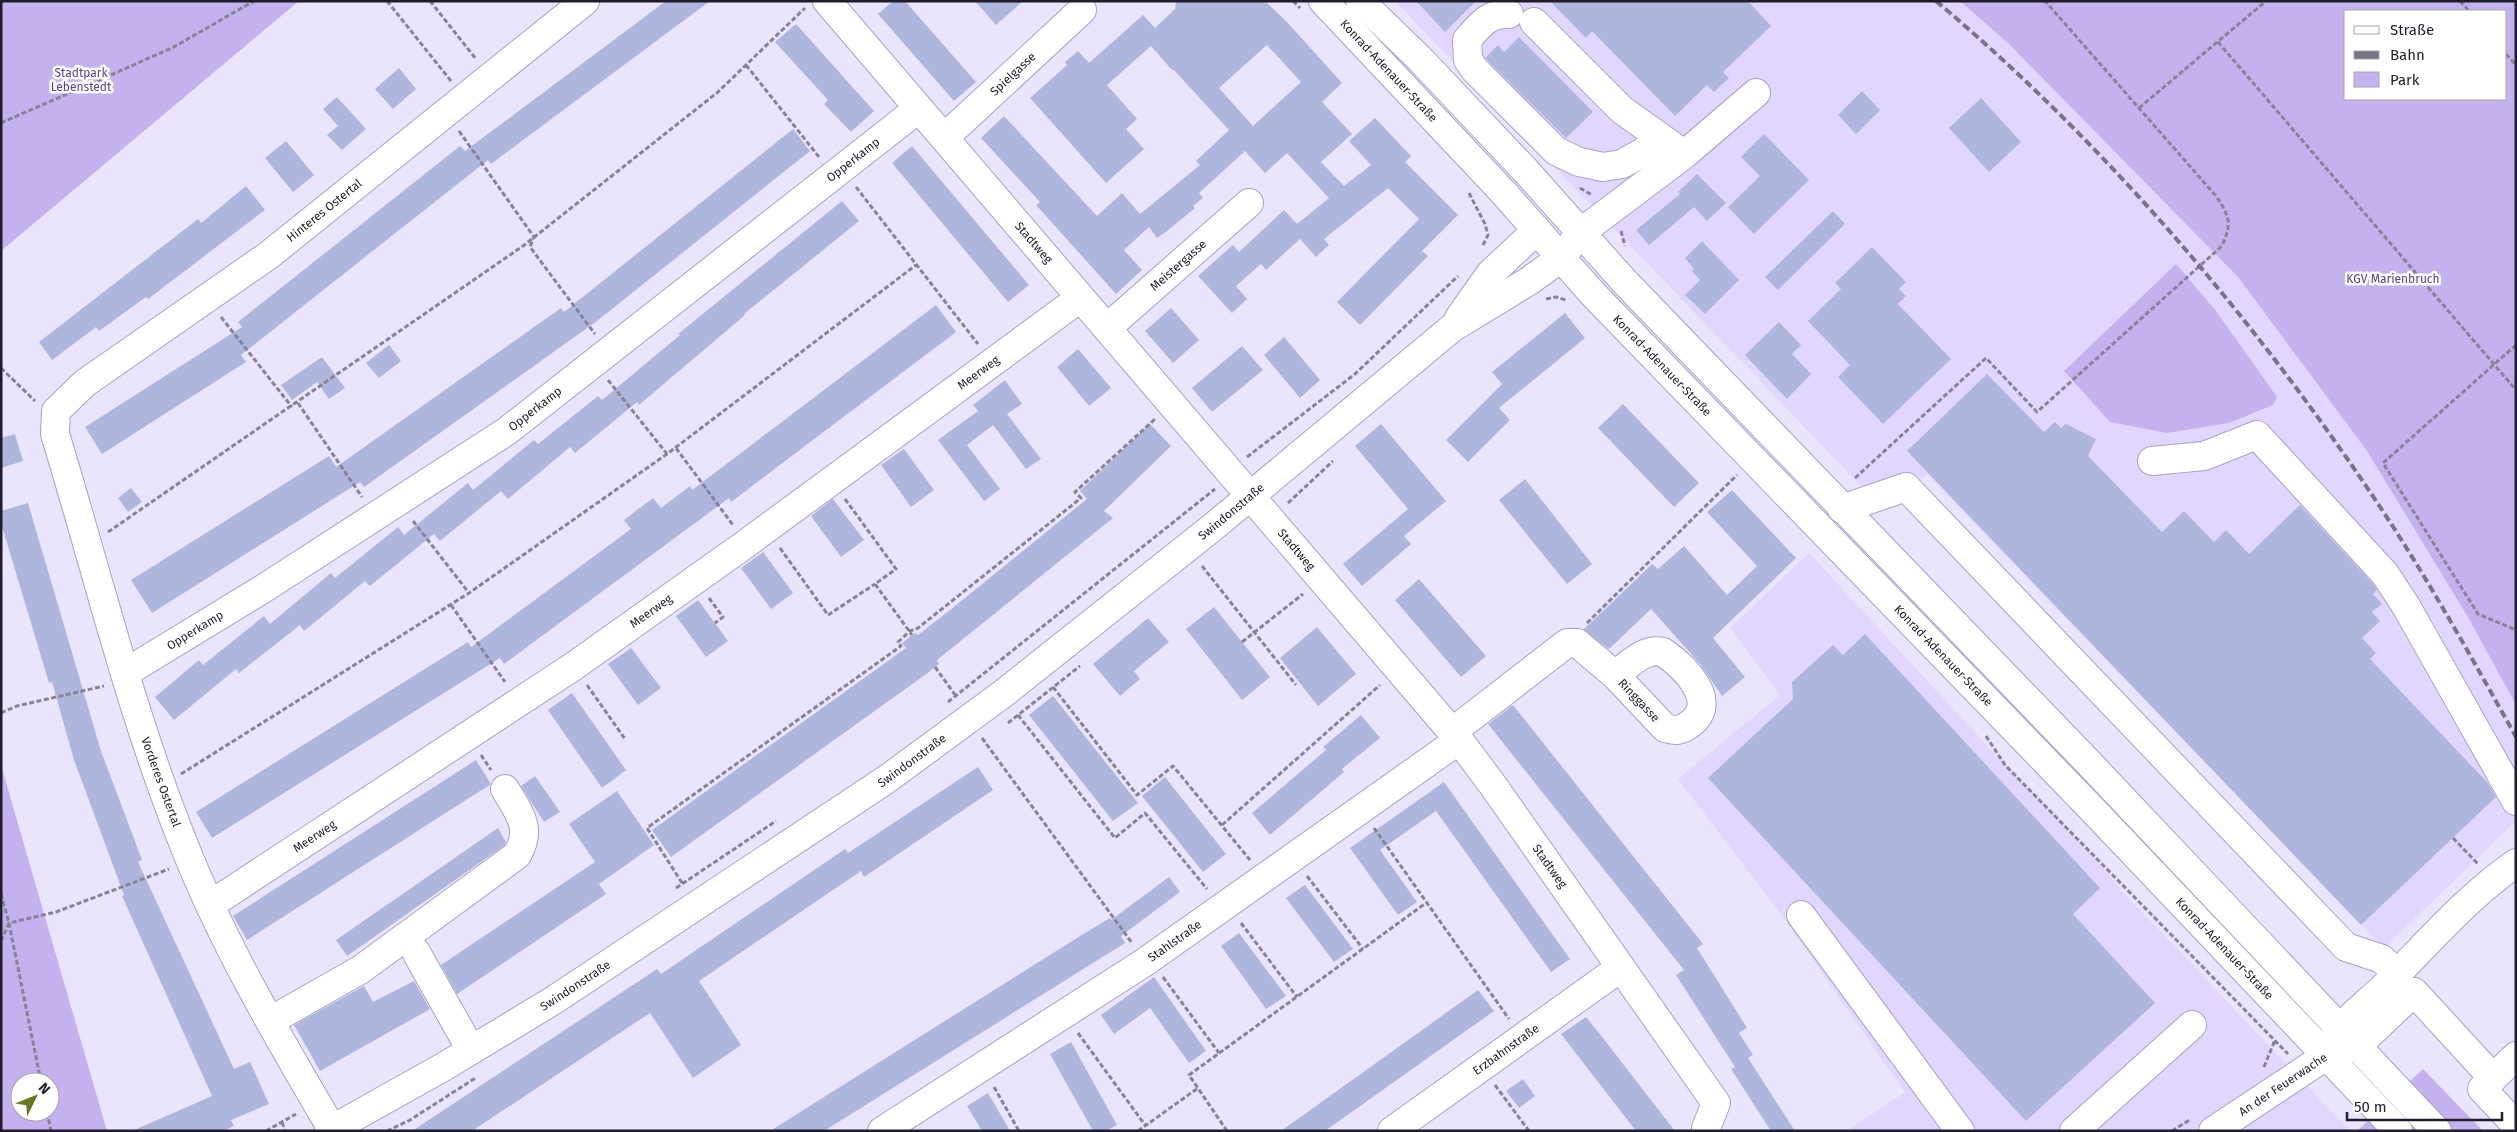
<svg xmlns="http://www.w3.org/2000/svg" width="2517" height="1132" font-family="'Fira Sans',sans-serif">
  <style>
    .built { fill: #e1d7fe }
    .green { fill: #c4b2ef; fill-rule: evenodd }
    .building { fill: #afb6de; fill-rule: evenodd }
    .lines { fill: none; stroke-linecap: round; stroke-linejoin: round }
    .minor-casing { stroke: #aa9fc7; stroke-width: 30 }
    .path { stroke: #878296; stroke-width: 3; stroke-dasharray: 5 2.5; stroke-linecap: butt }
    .minor { stroke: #fff; stroke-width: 28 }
    .rail { stroke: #787386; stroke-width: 4; stroke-dasharray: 8 4; stroke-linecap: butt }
    .labels { text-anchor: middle; stroke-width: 5; stroke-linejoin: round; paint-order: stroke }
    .street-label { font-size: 12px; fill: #201c2b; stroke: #fff }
    .park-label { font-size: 12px; fill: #5b418a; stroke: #fff }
  </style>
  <rect width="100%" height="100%" fill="#eae4fd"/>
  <path class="built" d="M1395,1H1960L2009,44L2238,277L2367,451L2469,619L2516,705V821L2384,948L1927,474L1887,510L1864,489Z
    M1809,553L2005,765L2079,840L2125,894L2350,1131H1847L1905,1092L1786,921L1678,779L1780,695L1730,628Z"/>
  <path class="green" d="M1,1H299L1,251Z
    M1960,1H2516V705L2469,619L2367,451L2238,277L2009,44ZM2506,11V99H2346V11Z
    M2176,264L2216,311L2277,397L2273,405L2229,423L2167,433L2110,422L2064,371Z
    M1,765L107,1131H1ZM20,1082H50V1112H20Z
    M2423,1069L2483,1131H2357Z"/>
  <path class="building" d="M666,1H710L491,164L488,160L241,355L246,362L102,454L85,427L242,327L238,322L460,146L465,151Z
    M893,1H905L976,82L954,101L878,14Z
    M975,1H1023L996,25Z
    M1176,1H1265L1287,22L1342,83L1322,102L1352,134L1321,162L1344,186L1371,165L1349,141L1375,118L1411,156L1405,162L1458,215L1422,251L1428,256L1360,325L1337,302L1419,219L1388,188L1324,239L1329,245L1316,257L1300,239L1266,270L1261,264L1236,286L1247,299L1232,313L1198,276L1233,245L1239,252L1284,210L1297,224L1329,198L1287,153L1265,173L1245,151L1199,193L1203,198L1193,206L1195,208L1167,231L1157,238L1149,227L1124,250L1142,270L1116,294L1036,205L1040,202L981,138L1004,116L1097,216L1122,193L1140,214L1200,165L1196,161L1229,130L1173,69L1172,70L1151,46L1107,85L1137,119L1126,129L1144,149L1106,183L1030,98L1067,65L1065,62L1078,51L1089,63L1143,15L1155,28L1175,9ZM1267,45L1301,82L1253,126L1219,88Z
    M1416,1H1476L1445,32Z
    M1550,1H1748L1771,26L1723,72L1729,78L1714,92L1707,85L1675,116L1592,31L1586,38Z
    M796,24L874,111L851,132L824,104L828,100L775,42Z
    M1519,37L1593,112L1566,138L1485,58L1498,45L1504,52Z
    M399,68L416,89L393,109L375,89Z
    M1862,91L1880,110L1856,134L1838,115Z
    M337,97L366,129L342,150L327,135L338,126L323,109Z
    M1981,98L2021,142L1989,172L1949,128Z
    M793,129L810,151L597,321L364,487L360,482L152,613L131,580L329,456L336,467L561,308L564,312Z
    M1764,134L1809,180L1754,234L1728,207L1760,176L1741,157Z
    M286,141L314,175L293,192L265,158Z
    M912,146L1029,285L1008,302L892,163Z
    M1697,174L1726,203L1707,221L1694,207L1649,245L1636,230L1680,194L1678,192Z
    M246,186L265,210L148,299L146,297L99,331L96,327L52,360L39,342L198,219L201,223Z
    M842,201L859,221L744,314L745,315L639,405L637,402L575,453L570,447L508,499L501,491L440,541L434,534L370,586L365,581L304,631L300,625L239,673L236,669L174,720L155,697L199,660L203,665L264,616L270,624L331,573L335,578L398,527L404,535L468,483L473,490L534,440L538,444L598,396L602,400L680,335L678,334Z
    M1833,211L1845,224L1778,290L1765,277Z
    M1702,241L1739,280L1705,314L1685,295L1700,280L1692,271L1694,269L1685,258Z
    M1872,247L1906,282L1899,289L1906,296L1898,304L1951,359L1883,424L1838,377L1850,365L1808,321L1841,289L1835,283Z
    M936,305L956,332L731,502L729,498L504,664L500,658L212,838L196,812L468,642L471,647L631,529L624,520L653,498L661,508L690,486L692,490Z
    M1171,308L1199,340L1173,363L1145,331Z
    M1565,313L1585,338L1499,408L1510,420L1468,462L1446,440L1502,384L1492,372Z
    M1779,322L1801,345L1792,354L1811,374L1787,399L1745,355Z
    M1284,337L1320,380L1300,398L1264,355Z
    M389,345L401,361L379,378L366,363Z
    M1242,346L1263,370L1212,412L1192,388Z
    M1078,349L1111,388L1089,406L1057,367Z
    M322,357L345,388L329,399L317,382L292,400L281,385Z
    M1987,374L2044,432L2055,422L2061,428L2066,424L2096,439L2088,456L2162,532L2184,511L2214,542L2226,530L2249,554L2300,505L2373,584L2377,590L2373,594L2382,604L2372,612L2380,621L2362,638L2376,653L2370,659L2487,782L2496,797L2361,925L1907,451Z
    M1005,380L1022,404L1007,414L1041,459L1026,469L993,425L967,445L1000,489L984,501L938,440L978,411L973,405Z
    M1623,404L1699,483L1674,507L1598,428Z
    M1150,424L1171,446L1104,511L1113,518L937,660L939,664L929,672L671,857L652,830L906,648L902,643L915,633L918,635L950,610L1087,499L1080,491Z
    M1381,424L1446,501L1404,536L1411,544L1362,586L1343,564L1408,509L1355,446Z
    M15,434L23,461L1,468V438Z
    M904,449L934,490L911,507L881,465Z
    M1525,479L1592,564L1567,584L1499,500Z
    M131,488L142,502L128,512L118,498Z
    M1732,490L1796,558L1713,638L1745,677L1722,696L1701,665L1651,609L1609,649L1583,630L1652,564L1658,569L1684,546L1727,595L1757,566L1707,512Z
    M833,499L864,540L841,557L811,516Z
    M28,503L101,751L142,860L138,862L234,1069L250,1062L269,1104L231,1120L234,1126L223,1131H132L212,1096L122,896L124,895L74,760L52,682L49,683L1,523V511Z
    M763,552L793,593L771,609L741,568Z
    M1419,579L1486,656L1461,677L1395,600Z
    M698,600L728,641L706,657L676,616Z
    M1214,607L1270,677L1242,700L1186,629Z
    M1148,618L1169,642L1134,671L1140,679L1120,696L1093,664Z
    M1317,627L1356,674L1318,706L1280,658Z
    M1865,634L2100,888L2073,914L2155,1003L2026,1121L1708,778L1793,699L1792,682L1833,645L1843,655Z
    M631,648L661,688L638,705L608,664Z
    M572,693L626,770L602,788L548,710Z
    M1053,696L1138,803L1113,821L1029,715Z
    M1513,705L1703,944L1697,948L1747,1028L1739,1033L1753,1055L1748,1058L1795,1131H1771L1731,1069L1735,1067L1676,975L1684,970L1488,724Z
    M1361,715L1380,738L1342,769L1344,772L1270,835L1252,813L1326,750L1323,747Z
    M476,760L491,784L247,940L233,916Z
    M978,767L993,790L864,877L861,871L699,981L741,1045L693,1078L650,1013L472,1131H412L657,969L661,974L845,849L848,853Z
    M535,776L560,812L544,822L521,786Z
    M1165,777L1226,854L1203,872L1142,796Z
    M1444,782L1570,959L1551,972L1436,811L1380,850L1417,902L1398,915L1350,848Z
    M617,791L654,845L599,884L606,894L457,994L441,965L595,862L569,824Z
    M498,828L506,842L505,845L347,956L336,940Z
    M1169,877L1180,892L1121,936L1125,943L824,1131H770L1080,936L1110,918L1111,920Z
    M1305,885L1353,949L1334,962L1286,898Z
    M1239,933L1286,996L1266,1009L1221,946Z
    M1154,977L1206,1051L1189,1063L1150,1008L1114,1034L1101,1015Z
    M414,981L430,1009L320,1071L294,1025L364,986L373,1002Z
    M1478,990L1494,1011L1325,1131H1281Z
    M1586,1017L1599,1033L1675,1131H1636L1561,1034Z
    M1071,1042L1117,1125L1106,1131H1093L1050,1054Z
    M1523,1079L1535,1096L1519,1108L1506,1091Z
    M988,1093L998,1110L1010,1131H982L967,1106Z"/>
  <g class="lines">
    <g class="minor-casing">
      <g id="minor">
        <path id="s1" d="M827,1L1459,740L1492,784L1716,1103L1706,1128"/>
        <path id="s2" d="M1323,1L1503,192L1593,294L2089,806L2398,1131"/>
        <path d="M1360,1L1419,58L1526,171L1624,281L2087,761L2437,1131"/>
        <path d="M1509,14C1488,13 1480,25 1467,40L1468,60L1475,70L1556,151L1579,162L1603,167L1622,164L1664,140"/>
        <path d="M1534,22L1622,110L1678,150"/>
        <path id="s3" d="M944,138L1082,10"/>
        <path d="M1459,318L1490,274L1537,230"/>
        <path id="s4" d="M1107,328L1249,203"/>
        <path d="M2152,461L2204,456L2257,435L2385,574L2406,606L2516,801"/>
        <path d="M1842,509L1906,487L2346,947L2382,959L2397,974"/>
        <path id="s5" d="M125,673L266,587L507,431L918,109"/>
        <path id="s6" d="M1452,732L1567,643H1577L1615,675L1665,728C1675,731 1681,731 1690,724C1720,702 1685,667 1663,652C1645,647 1629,665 1615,675"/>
        <path id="s7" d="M210,905L574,666L747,543L1080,298"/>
        <path d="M1801,915L1960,1131"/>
        <path d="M416,952L471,1050"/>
        <path d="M270,1021L360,970L517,855C533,828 519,813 505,789"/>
        <path d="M2332,1043C2343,1019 2366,1005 2384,987C2426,945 2467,897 2516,863"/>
        <path d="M2493,1078L2516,1056"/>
        <path id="s8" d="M332,1129C278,1037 223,944 184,845C130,711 97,571 55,434L56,411L85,383L269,255L585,1"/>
        <path id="s9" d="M329,1131L445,1066L554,1000L887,779L1004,693L1213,527L1452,328L1529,281L1561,258L1580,233L1685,154L1756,93"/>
        <path id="s10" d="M882,1131L1145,962L1459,740"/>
        <path id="s11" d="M1392,1131L1620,968"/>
        <path d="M2074,1131L2192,1025"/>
        <path id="s12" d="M2213,1131L2326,1056L2357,1046L2414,992L2493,1078L2482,1089L2516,1125"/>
      </g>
    </g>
    <path class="path" d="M387,1L451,81
      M430,1L476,59
      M1293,1L1300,8
      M2460,1L2469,11
      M2218,42L2516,390
      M2506,54L2516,65
      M746,65L819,157
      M2139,108L2266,1
      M1,123L172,48L254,1
      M459,131L534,237L530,247L595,334
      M856,187L978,344
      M1580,188L1592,195
      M1469,193L1485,224L1488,235L1482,247
      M1621,231L1625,246
      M1546,299L1556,297L1566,300
      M221,317L292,407
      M2516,345L2383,463L2478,614L2516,630
      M1,368L35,401
      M608,380L667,454
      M298,403L362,497
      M676,448L733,525
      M1247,457L1355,374L1458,276
      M1855,478L1986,358L2037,412L2222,246C2232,223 2230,217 2216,196L2045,1
      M845,499L896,569L875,584L912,635
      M1288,503L1333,461
      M413,521L469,593
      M108,532L523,246L718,92L805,8
      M780,548L828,615L875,584
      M1202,566L1296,685
      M709,598L723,617L715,623
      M451,605L505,682
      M1587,623L1737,475
      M1242,642L1303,594
      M935,667L956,696
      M587,685L625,739
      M1053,687L1137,795L1173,766L1250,860
      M948,702L1215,489
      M1,713L17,706L104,686
      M1018,715L1115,838L1145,813L1207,889
      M1008,723L1080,666
      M1986,736L2005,765L2288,1054
      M982,738L1132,943
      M481,755L491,770
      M181,774L469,593L667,454L916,265
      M1222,825L1380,685
      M1374,828L1509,1019
      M2453,838L2478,864
      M1307,876L1363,949
      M682,883L647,828L901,646L898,642L910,631L918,628L1081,498L1075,492L1155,419
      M676,888L776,821
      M1,894L9,923L41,1082
      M1241,923L1297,997
      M1,941L9,923L56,912L169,869
      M1163,977L1219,1053
      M1078,1033L1145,1125
      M2264,1067L2275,1040
      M1495,1085L1529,1131
      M994,1087L1019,1131
      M47,1112L51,1131
      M282,1122L285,1131
      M266,1131L296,1114
      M387,1131L410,1120L477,1077
      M1138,1131L1198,1088
      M1227,1131L1189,1075L1426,903
      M2172,1131L2191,1119"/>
    <use href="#minor" class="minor"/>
    <path class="rail" d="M1936,1C2102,141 2246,309 2368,489C2422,568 2469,653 2516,737"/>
  </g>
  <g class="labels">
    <g class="street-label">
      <text dy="4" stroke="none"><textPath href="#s2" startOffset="96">Konrad-Adenauer-Straße</textPath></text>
      <text dy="4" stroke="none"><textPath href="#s3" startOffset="94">Spielgasse</textPath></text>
      <text dy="4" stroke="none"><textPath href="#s5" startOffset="892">Opperkamp</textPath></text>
      <text dy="4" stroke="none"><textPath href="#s8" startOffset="1110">Hinteres Ostertal</textPath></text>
      <text dy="4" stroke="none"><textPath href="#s1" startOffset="318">Stadtweg</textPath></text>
      <text dy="4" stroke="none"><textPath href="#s4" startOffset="95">Meistergasse</textPath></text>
      <text dy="4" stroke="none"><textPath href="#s2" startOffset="498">Konrad-Adenauer-Straße</textPath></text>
      <text dy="4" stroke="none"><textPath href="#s7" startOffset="935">Meerweg</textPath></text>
      <text dy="4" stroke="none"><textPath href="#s5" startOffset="488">Opperkamp</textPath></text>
      <text dy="4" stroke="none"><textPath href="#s9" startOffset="1096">Swindonstraße</textPath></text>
      <text dy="4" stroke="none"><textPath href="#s1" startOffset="722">Stadtweg</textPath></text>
      <text dy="4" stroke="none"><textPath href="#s7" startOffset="530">Meerweg</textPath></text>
      <text dy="4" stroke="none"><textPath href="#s5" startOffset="82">Opperkamp</textPath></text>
      <text dy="4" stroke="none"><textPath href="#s2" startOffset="902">Konrad-Adenauer-Straße</textPath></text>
      <text dy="4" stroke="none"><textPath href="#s6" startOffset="240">Ringgasse</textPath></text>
      <text dy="4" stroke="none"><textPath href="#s9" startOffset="691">Swindonstraße</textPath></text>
      <text transform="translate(161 782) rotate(70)" y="4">Vorderes Ostertal</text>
      <text dy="4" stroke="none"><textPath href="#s7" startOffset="125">Meerweg</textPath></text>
      <text dy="4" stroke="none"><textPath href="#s1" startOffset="1128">Stadtweg</textPath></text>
      <text dy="4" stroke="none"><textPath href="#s10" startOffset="349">Stahlstraße</textPath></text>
      <text dy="4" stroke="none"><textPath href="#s2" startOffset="1308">Konrad-Adenauer-Straße</textPath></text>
      <text dy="4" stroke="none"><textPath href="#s9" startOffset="286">Swindonstraße</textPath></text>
      <text dy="4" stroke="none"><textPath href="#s11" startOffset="140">Erzbahnstraße</textPath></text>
      <text dy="4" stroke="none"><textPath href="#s12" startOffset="84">An der Feuerwache</textPath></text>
    </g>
    <g class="park-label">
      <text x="81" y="77">Stadtpark<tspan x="81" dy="14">Lebenstedt</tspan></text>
      <text x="2393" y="283">KGV Marienbruch</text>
    </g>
  </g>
  <rect width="2517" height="1132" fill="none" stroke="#201c2b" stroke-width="5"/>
  <rect x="2344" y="10" width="162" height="90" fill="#ffffff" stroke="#a6a4aa"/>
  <rect x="2354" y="26" width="25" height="8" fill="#ffffff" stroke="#a6a4aa"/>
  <text x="2390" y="35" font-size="15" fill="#201c2b">Straße</text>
  <rect x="2354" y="51" width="25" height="8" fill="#787386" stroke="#a6a4aa"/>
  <text x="2390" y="60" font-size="15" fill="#201c2b">Bahn</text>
  <rect x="2354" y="72" width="25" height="15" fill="#c4b2ef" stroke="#a6a4aa"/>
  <text x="2390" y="85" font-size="15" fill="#201c2b">Park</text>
  <g transform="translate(35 1097) rotate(47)"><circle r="24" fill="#ffffff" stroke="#a6a4aa"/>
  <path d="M0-4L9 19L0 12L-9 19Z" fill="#697622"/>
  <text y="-8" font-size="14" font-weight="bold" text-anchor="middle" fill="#201c2b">N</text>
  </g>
  <path d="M2347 1112v8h155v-8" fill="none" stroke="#201c2b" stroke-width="2.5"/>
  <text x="2354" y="1112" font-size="15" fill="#201c2b" stroke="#ffffff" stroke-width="4" paint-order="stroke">50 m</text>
</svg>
